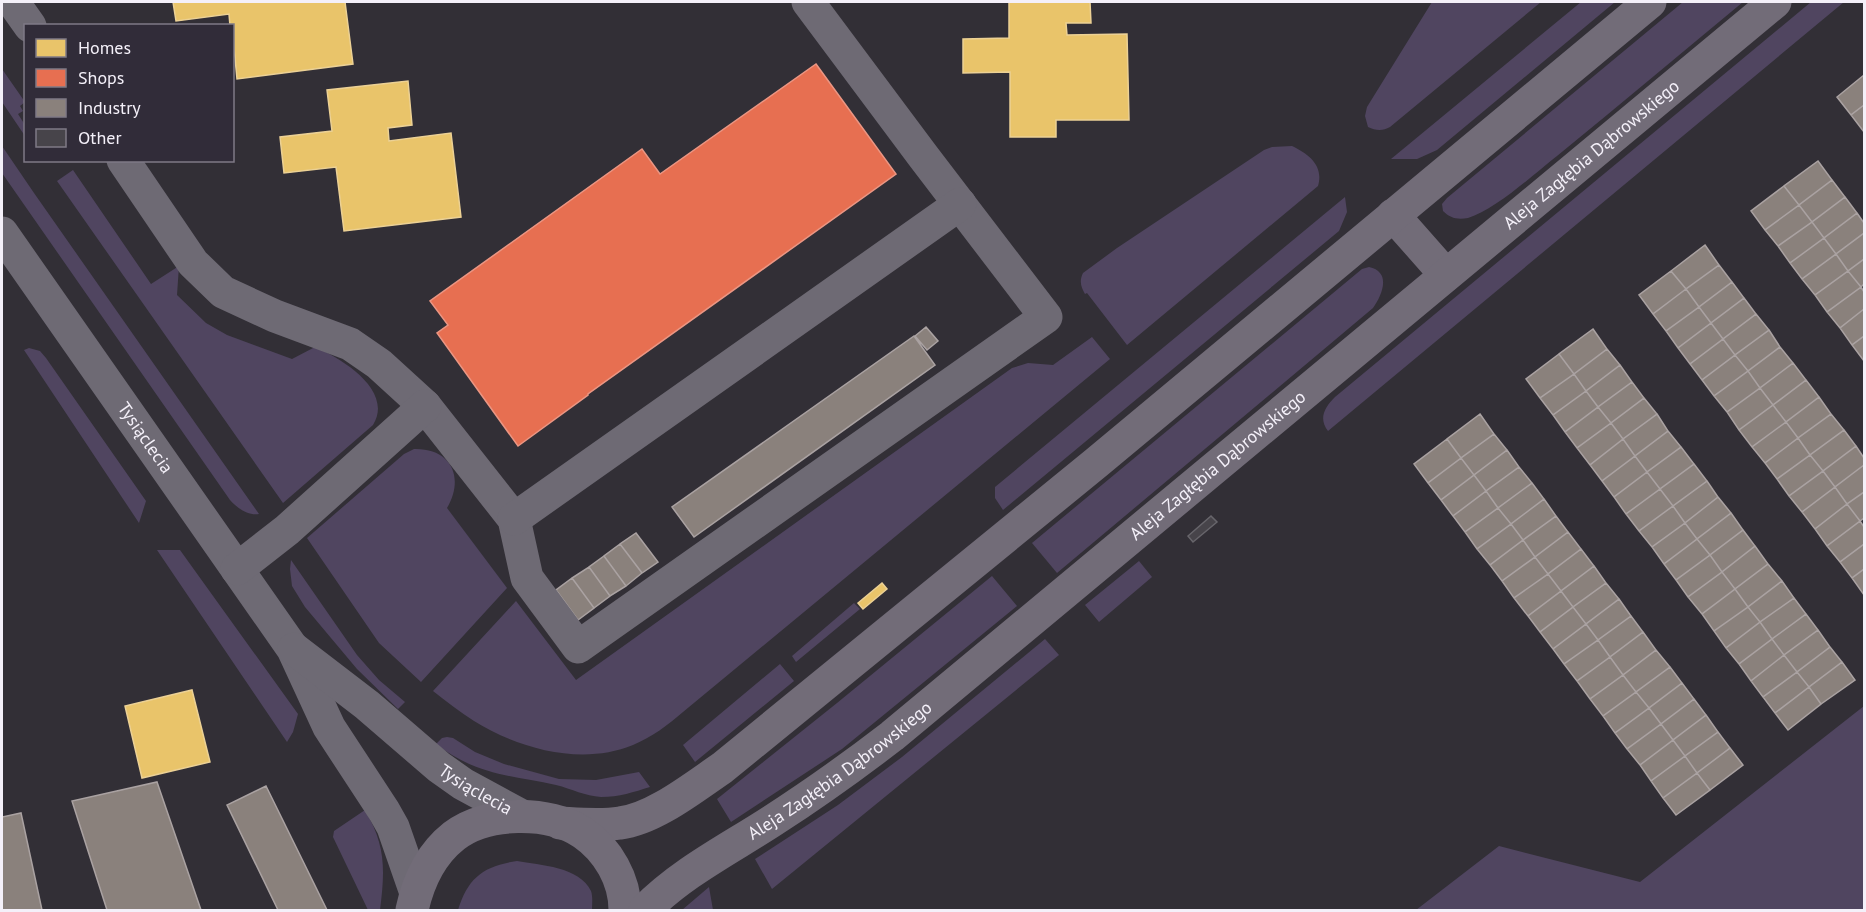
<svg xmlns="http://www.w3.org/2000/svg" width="1866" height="912" font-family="'PT Sans',sans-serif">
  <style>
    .green { fill: #504560 }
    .homes { fill: #e9c46a; stroke: #ecd195; stroke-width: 1.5 }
    .shops { fill: #e76f51; stroke: #eb9683; stroke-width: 1.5 }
    .industry { fill: #8a817c; stroke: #aaa2a2; stroke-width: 1.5 }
    .building { fill: #47444a; stroke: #67656b; stroke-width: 1.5 }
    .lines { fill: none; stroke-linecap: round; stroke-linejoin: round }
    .street { stroke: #6e6a74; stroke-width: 33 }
    .secondary { stroke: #726c78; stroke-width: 33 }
    .labels { text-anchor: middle; stroke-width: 6; stroke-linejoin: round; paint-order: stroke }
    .street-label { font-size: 18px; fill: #f4f0f9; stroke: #312c39 }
  </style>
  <rect width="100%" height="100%" fill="#322f36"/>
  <path class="green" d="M1432,2H1541L1390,127C1383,131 1376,131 1368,127L1365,116L1367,107Z
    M1581,2H1615L1437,150L1417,159H1391Z
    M1683,2H1743C1681,53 1620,105 1557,156C1534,174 1495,210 1468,218C1457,220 1450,218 1443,211L1442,204L1447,198Z
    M1811,2H1844L1328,431C1318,418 1325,407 1335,397Z
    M2,69L25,102L20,106L23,111L18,114L25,125V136L2,102Z
    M2,146L34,193L259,514C248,516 237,508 230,500L2,173Z
    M1292,146C1309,154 1324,166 1318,186L1127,345L1087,293L1085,294C1081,287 1079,281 1083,273L1117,248L1264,150L1272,147Z
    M73,170L151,284L179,266L177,295L206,323L227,335L292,359L315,347C343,359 394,391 373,425L283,503L57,181Z
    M1345,197L1347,212L1339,231L1003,510L995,498V487Z
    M1369,267C1392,272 1382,295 1373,308L1057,573L1032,543L1362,269Z
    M1092,337L1110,359L683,712C668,725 652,737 633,745C582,766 519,749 474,721C460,712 446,701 433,691L516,601L576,680L1012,368L1028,363L1053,365Z
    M29,348L40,351L46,358L146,501L139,523L24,350Z
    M414,449C451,448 465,477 447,508L507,588L421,682L379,643L307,538L404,454Z
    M157,550H180L298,714L293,732L287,742Z
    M291,560L357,655L379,680L405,702L398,709L357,669L305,607L292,586L290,569Z
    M1139,561L1152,577L1099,622L1085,605Z
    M992,576L1017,606L842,749L731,822L717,799L837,703Z
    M854,603L860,609L796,662L792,656Z
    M1045,639L1059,655L772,889L755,859L838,805L902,757Z
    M780,664L794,681L695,762L683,745Z
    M1864,706V910H1416L1499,846L1640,882Z
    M447,737L453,738L475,752L504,764L559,779L596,780L639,772L650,787C634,792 619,797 601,797C585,796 572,789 556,785C509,775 476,775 436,744L442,738Z
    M365,810C386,846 385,870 380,910H368L333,837L334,831Z
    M517,861C540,865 580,867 591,891C593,897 592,904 592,910H458C468,878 483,866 517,861Z
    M709,887L713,910H682Z"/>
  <path class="homes" d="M173,2H345L353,64L237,79L232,26H230L229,14L176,21Z
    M1009,2H1090L1091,23H1066L1067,35L1127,34L1129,120H1056V137H1010V72L963,73V39L1009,38Z
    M408,81L412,125L388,128L389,141L451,133L461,217L344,231L336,167L284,173L280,137L332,131L327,90Z
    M882,583L887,589L863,609L858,603Z
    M192,690L210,762L142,778L125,706Z"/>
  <path class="shops" d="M816,64L896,174L588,394V395L518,446L437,333L448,325L430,301L642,149L660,174Z"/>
  <path class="industry" d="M1864,75V105L1851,115L1837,97Z
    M1864,105V132L1851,115Z
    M1818,161L1832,180L1799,205L1784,186Z
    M1832,180L1845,197L1812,222L1799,205Z
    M1784,186L1799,205L1765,230L1751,211Z
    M1845,197L1857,213L1824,238L1812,222Z
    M1799,205L1812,222L1778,246L1765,230Z
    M1857,213L1864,223V233L1836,254L1824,238Z
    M1812,222L1824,238L1790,263L1778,246Z
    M1864,233V259L1848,271L1836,254Z
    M1824,238L1836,254L1802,279L1790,263Z
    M1705,245L1719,265L1686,289L1671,271Z
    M1836,254L1848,271L1815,295L1802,279Z
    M1864,259V284L1861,287L1848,271Z
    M1719,265L1732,282L1699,307L1686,289Z
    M1671,271L1686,289L1653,314L1639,295Z
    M1848,271L1861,287L1827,312L1815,295Z
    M1732,282L1744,298L1711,323L1699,307Z
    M1861,287L1864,292V309L1840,328L1827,312Z
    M1686,289L1699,307L1666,331L1653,314Z
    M1744,298L1756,314L1723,339L1711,323Z
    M1699,307L1711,323L1678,348L1666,331Z
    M1864,309V336L1852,345L1840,328Z
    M1756,314L1769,330L1735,355L1723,339Z
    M1711,323L1723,339L1690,364L1678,348Z
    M926,327L938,341L927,350L915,336Z
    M1593,329L1607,349L1574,374L1559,354Z
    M1769,330L1780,347L1748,371L1735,355Z
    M914,336L935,365L694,537L672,507Z
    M1864,336V361L1852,345Z
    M1723,339L1735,355L1702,380L1690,364Z
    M1780,347L1793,363L1760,388L1748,371Z
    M1607,349L1620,365L1586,391L1574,374Z
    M1559,354L1574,374L1540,398L1526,379Z
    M1735,355L1748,371L1714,396L1702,380Z
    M1793,363L1806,380L1773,405L1760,388Z
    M1620,365L1632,382L1598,407L1586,391Z
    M1748,371L1760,388L1727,412L1714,396Z
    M1574,374L1586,391L1553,415L1540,398Z
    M1806,380L1819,397L1786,422L1773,405Z
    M1632,382L1644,398L1611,423L1598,407Z
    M1760,388L1773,405L1739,430L1727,412Z
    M1586,391L1598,407L1565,432L1553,415Z
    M1819,397L1831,414L1798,438L1786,422Z
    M1644,398L1657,414L1623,439L1611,423Z
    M1773,405L1786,422L1752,447L1739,430Z
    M1598,407L1611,423L1577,448L1565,432Z
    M1480,414L1494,434L1461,458L1447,439Z
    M1657,414L1668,431L1635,456L1623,439Z
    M1831,414L1844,430L1810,455L1798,438Z
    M1786,422L1798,438L1765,463L1752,447Z
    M1611,423L1623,439L1590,465L1577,448Z
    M1844,430L1856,446L1823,471L1810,455Z
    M1668,431L1681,447L1647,472L1635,456Z
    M1494,434L1507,450L1474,475L1461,458Z
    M1798,438L1810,455L1777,479L1765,463Z
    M1447,439L1461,458L1428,483L1414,464Z
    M1623,439L1635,456L1602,481L1590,465Z
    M1856,446L1864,458V465L1835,487L1823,471Z
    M1681,447L1694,464L1660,489L1647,472Z
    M1507,450L1519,467L1486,491L1474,475Z
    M1810,455L1823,471L1789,496L1777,479Z
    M1635,456L1647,472L1614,497L1602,481Z
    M1461,458L1474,475L1441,500L1428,483Z
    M1694,464L1707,481L1673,506L1660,489Z
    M1864,465V492L1847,504L1835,487Z
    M1519,467L1532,483L1498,508L1486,491Z
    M1823,471L1835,487L1802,512L1789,496Z
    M1647,472L1660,489L1626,514L1614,497Z
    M1474,475L1486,491L1453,516L1441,500Z
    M1707,481L1718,497L1685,523L1673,506Z
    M1532,483L1544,499L1511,524L1498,508Z
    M1835,487L1847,504L1815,529L1802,512Z
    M1660,489L1673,506L1639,531L1626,514Z
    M1486,491L1498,508L1465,532L1453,516Z
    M1864,492V518L1860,521L1847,504Z
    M1718,497L1731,513L1697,539L1685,523Z
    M1544,499L1556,516L1523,540L1511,524Z
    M1847,504L1860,521L1827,546L1815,529Z
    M1673,506L1685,523L1652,547L1639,531Z
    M1498,508L1511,524L1477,549L1465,532Z
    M1731,513L1743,530L1710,555L1697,539Z
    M1556,516L1568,532L1535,557L1523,540Z
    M1860,521L1864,527V544L1840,562L1827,546Z
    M1685,523L1697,539L1664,564L1652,547Z
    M1511,524L1523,540L1490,565L1477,549Z
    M1743,530L1755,546L1722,572L1710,555Z
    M1568,532L1581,549L1548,574L1535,557Z
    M636,533L658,562L642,573L620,544Z
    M1697,539L1710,555L1676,580L1664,564Z
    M1523,540L1535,557L1502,581L1490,565Z
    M620,544L642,573L626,586L604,556Z
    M1864,544V569L1852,578L1840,562Z
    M1755,546L1768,564L1735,589L1722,572Z
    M1581,549L1594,566L1561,591L1548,574Z
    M1710,555L1722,572L1688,597L1676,580Z
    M604,556L626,586L610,596L589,567Z
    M1535,557L1548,574L1514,598L1502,581Z
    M1768,564L1782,581L1748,607L1735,589Z
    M1594,566L1606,583L1573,607L1561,591Z
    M589,567L610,596L594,608L572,578Z
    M1864,569V595L1852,578Z
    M1722,572L1735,589L1702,614L1688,597Z
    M1548,574L1561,591L1528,616L1514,598Z
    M572,578L594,608L578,620L556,590Z
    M1782,581L1794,598L1760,622L1748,607Z
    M1606,583L1619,599L1586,624L1573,607Z
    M1735,589L1748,607L1714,631L1702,614Z
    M1561,591L1573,607L1540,632L1528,616Z
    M1794,598L1806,614L1772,639L1760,622Z
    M1619,599L1631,616L1598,640L1586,624Z
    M1573,607L1586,624L1553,649L1540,632Z
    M1748,607L1760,622L1726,648L1714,631Z
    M1806,614L1818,630L1784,655L1772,639Z
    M1631,616L1643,632L1610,657L1598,640Z
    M1760,622L1772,639L1739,664L1726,648Z
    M1586,624L1598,640L1564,664L1553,649Z
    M1818,630L1830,647L1797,672L1784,655Z
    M1643,632L1656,650L1623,675L1610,657Z
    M1772,639L1784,655L1751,681L1739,664Z
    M1598,640L1610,657L1577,681L1564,664Z
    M1830,647L1842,662L1809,687L1797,672Z
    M1656,650L1670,667L1636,692L1623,675Z
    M1784,655L1797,672L1763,697L1751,681Z
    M1610,657L1623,675L1590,699L1577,681Z
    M1842,662L1855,680L1821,704L1809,687Z
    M1670,667L1682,683L1649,708L1636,692Z
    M1797,672L1809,687L1775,713L1763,697Z
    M1623,675L1636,692L1603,716L1590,699Z
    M1682,683L1694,699L1661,724L1649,708Z
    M1809,687L1821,704L1788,730L1775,713Z
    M1636,692L1649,708L1615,733L1603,716Z
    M1694,699L1706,715L1673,740L1661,724Z
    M1649,708L1661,724L1627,749L1615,733Z
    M1706,715L1718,732L1685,756L1673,740Z
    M1661,724L1673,740L1640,765L1627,749Z
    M1718,732L1730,748L1697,773L1685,756Z
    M1673,740L1685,756L1651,781L1640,765Z
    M1730,748L1743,765L1710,790L1697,773Z
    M1685,756L1697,773L1663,798L1651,781Z
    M1697,773L1710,790L1676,815L1663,798Z
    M157,782L201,910H107L72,801Z
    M266,786L327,910H278L227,805Z
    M21,813L42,910H2V817Z"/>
  <path class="building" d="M1211,516L1217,522L1193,542L1188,536Z"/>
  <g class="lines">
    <g class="street">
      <path d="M13,2L30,26"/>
      <path d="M123,160L193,263L223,292L275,316L350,344L379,364L425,406L514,519L527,578L578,647L1046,317L923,156L808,2"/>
      <path id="s1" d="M2,233L293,649L329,727L384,811L393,827L416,893"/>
      <path d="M514,519L960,204"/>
      <path d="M237,569L287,530L425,406"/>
      <path id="s2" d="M294,649L367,705L439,767L463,784L522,816"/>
    </g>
    <g class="secondary">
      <path d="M1393,215L1446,275"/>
      <path d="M560,823C579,824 601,826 620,823C654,819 694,787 722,768L1096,463L1650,2"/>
      <path d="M412,910C418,882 430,855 454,836C486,811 549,810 583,833C608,850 625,880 625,910"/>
      <path id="s3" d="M645,910C681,873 729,849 772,821C814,794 853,766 892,736L1775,2"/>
    </g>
  </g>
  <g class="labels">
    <g class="street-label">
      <text dy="6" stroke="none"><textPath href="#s3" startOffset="1212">Aleja Zagłębia Dąbrowskiego</textPath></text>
      <text dy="6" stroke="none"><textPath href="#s1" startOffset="250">Tysiąclecia</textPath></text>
      <text dy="6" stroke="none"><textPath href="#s3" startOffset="726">Aleja Zagłębia Dąbrowskiego</textPath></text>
      <text dy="6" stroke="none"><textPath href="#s3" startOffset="240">Aleja Zagłębia Dąbrowskiego</textPath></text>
      <text dy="6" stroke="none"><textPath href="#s2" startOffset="230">Tysiąclecia</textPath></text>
    </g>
  </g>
  <rect width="1866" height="912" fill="none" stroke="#f4f0f9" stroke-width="6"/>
  <rect x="24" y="24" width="210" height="138" fill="#312c39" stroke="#7f7a86" stroke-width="1.5"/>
  <rect x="36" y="39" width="30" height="18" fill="#e9c46a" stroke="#7f7a86" stroke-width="1.5"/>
  <text x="78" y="54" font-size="18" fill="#f4f0f9">Homes</text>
  <rect x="36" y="69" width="30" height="18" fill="#e76f51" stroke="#7f7a86" stroke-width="1.5"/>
  <text x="78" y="84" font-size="18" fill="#f4f0f9">Shops</text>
  <rect x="36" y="99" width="30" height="18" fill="#8a817c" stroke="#7f7a86" stroke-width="1.5"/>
  <text x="78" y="114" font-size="18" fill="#f4f0f9">Industry</text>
  <rect x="36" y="129" width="30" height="18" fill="#47444a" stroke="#7f7a86" stroke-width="1.5"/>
  <text x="78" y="144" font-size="18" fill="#f4f0f9">Other</text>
</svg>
